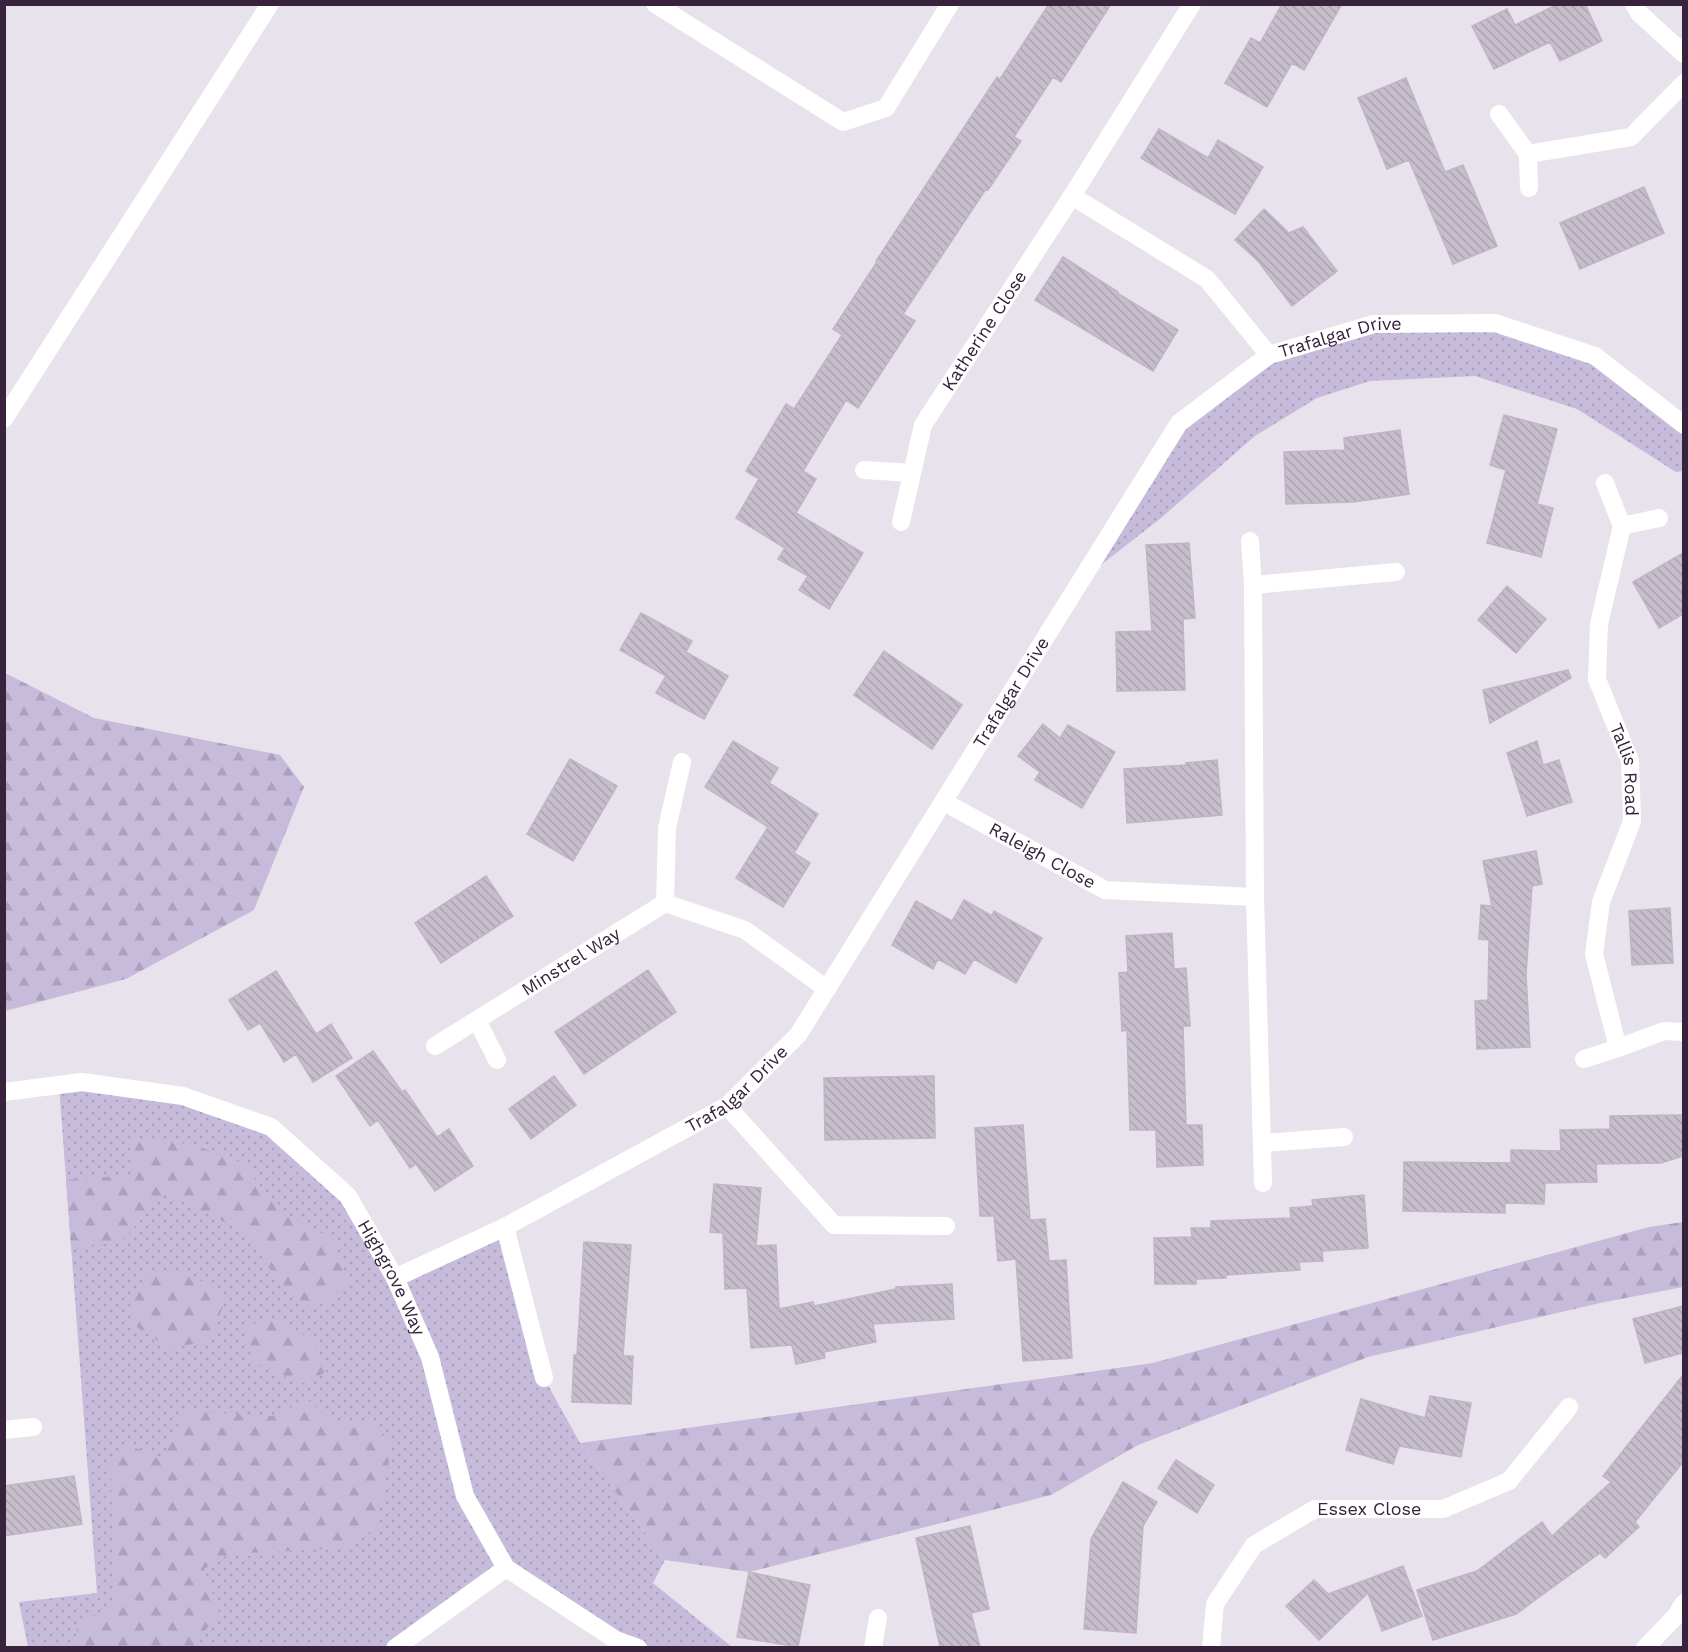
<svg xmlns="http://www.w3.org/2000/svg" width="1688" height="1652" font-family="'Work Sans',sans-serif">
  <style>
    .grass { fill: url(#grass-dots) }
    .forest { fill: url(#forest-firs) }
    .building { fill: url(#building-back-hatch); stroke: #c0b4c5; stroke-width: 1.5 }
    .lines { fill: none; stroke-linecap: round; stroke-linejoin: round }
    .lane { stroke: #fff; stroke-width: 18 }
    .street { stroke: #fff; stroke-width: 18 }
    .labels { text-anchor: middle; stroke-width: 4.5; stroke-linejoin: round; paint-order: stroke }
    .street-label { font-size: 18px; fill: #38223c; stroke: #f6f2f8 }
  </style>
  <defs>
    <pattern id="grass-dots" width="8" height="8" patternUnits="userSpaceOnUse" patternTransform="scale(1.5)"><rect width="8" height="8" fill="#c7bbdc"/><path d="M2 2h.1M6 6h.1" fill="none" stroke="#aca0be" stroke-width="1.8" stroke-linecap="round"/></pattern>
    <pattern id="forest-firs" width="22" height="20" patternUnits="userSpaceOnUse" patternTransform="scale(1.5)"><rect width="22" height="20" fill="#c7bbdc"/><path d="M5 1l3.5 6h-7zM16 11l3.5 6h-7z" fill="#aca0be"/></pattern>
    <pattern id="building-back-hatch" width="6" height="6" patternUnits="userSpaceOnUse" patternTransform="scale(1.5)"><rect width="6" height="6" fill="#c7becc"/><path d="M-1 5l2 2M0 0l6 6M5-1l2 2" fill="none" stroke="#aca3b0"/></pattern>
  </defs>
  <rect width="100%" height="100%" fill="#e8e2ec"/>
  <path class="grass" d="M1495,323L1595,356L1683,425V471L1676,472L1577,409L1475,376L1370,381L1317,398L1255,436L1161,518L1083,579L1179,423L1269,355L1374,324Z
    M59,1085L183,1096L271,1127L348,1196L395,1278L505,1227L544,1378L580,1443L665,1560L653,1583L732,1647H638L506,1568L395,1647H28L19,1602L97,1593Z"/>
  <path class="forest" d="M5,673L94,718L280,755L304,787L254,910L126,979L5,1011Z
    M131,1139L191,1144L243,1163L279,1211L333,1239L349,1285L314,1309L282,1288L247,1233L165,1193L121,1242L71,1247L66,1180L132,1175Z
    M1683,1222V1287L1600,1303L1368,1357L1138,1445L1051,1495L749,1572L665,1560L580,1443L1153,1363L1649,1227Z
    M149,1270L186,1271L226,1298L210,1341L169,1348L134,1325L129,1307Z
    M277,1320L314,1341L324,1373L301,1384L252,1361L245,1325Z
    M308,1400L334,1424L374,1421L392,1445L376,1528L346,1548L229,1554L204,1569L219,1612L193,1647H74L78,1622L116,1605L110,1459L131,1446L161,1460L186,1411L272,1416Z"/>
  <path class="building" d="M1049,4H1111L1061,82L1053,77L1014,137L1021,141L988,190L986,189L903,314L915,321L858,408L846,400L803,471L816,479L796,513L863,553L829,609L799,590L808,576L778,559L785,548L736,518L759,479L746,471L786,404L794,409L842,335L833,329L877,262L876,261L997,77L1000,79Z
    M1282,4H1342L1304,70L1292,63L1267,107L1225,83L1251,38L1260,43Z
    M1558,4H1585L1602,41L1560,61L1550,42L1494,69L1472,26L1507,9L1515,25Z
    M1406,78L1445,172L1463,165L1497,246L1453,264L1409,160L1387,169L1358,98Z
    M1159,129L1208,158L1218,140L1263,167L1235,214L1141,158Z
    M1644,187L1664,233L1580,269L1560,223Z
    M1264,209L1289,233L1303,227L1337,271L1292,306L1258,261L1235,240Z
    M1063,257L1118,292L1117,293L1178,330L1153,371L1035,300Z
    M1504,415L1557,429L1537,504L1553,508L1541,557L1487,543L1506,470L1490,465Z
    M1400,430L1409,494L1353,502L1286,504L1284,452L1345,450L1344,438Z
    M1189,543L1195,618L1183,619L1185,690L1117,691L1116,632L1152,631L1146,545Z
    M1683,553V614L1659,628L1633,582Z
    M1507,586L1546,619L1516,653L1478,620Z
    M641,613L692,641L686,652L728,676L704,719L656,693L666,676L620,650Z
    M884,651L962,705L932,749L854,695Z
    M1568,670L1571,678L1490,723L1483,690Z
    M1043,724L1060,738L1068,725L1115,752L1082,808L1035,780L1040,772L1018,756Z
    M733,741L778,768L769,783L818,814L794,853L810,863L783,907L736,878L768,827L705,787Z
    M1537,741L1543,765L1559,760L1572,802L1527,816L1507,753Z
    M570,759L617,786L573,861L527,834Z
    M1217,760L1222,815L1127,823L1124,769L1186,765V763Z
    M1536,851L1542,884L1532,886L1526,975L1530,1047L1477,1049L1475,1001L1488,1000L1489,940L1479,939L1481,905L1492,906L1483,861Z
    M486,876L513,916L441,963L415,923Z
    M964,900L992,916L994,911L1042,938L1016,983L974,959L965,974L938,959L933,969L892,945L916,901L952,921Z
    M1670,908L1673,963L1632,965L1629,911Z
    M1172,933L1174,969L1186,968L1190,1026H1183L1186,1125H1202L1203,1165L1157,1167L1156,1130H1130L1127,1030L1122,1031L1119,973L1128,972L1126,936Z
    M648,970L676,1012L584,1074L555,1032Z
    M276,971L316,1034L331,1024L352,1058L313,1082L296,1054L284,1062L260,1023L248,1030L229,1000Z
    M373,1051L402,1092L405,1090L437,1137L449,1129L473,1166L435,1191L416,1164L410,1168L378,1120L370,1126L336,1076Z
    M554,1076L576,1105L531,1139L509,1109Z
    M934,1076L935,1138L825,1140L824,1078Z
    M1683,1115V1156L1661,1163L1596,1164L1597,1182L1545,1183L1544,1204L1505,1203V1213L1403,1211L1404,1162L1511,1163V1150L1561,1151L1560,1130L1610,1129V1116Z
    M1023,1125L1030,1220L1045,1219L1049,1261L1066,1260L1072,1358L1023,1361L1016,1259L998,1261L994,1216H980L975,1128Z
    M714,1184L761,1188L756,1246L776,1245L779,1309L813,1302L814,1306L896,1289V1287L952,1284L954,1319L873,1324L876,1342L824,1352L825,1358L796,1364L792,1345L751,1348L747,1288L725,1289L723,1233L710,1232Z
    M1364,1195L1368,1248L1322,1251L1323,1261L1299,1262L1300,1270L1226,1275V1278L1196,1279V1284H1155L1154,1238L1192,1237L1191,1228H1211V1221L1291,1218L1290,1208L1313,1206L1312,1200Z
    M584,1242L631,1245L623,1356H633L631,1404L572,1402L574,1355H577Z
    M1683,1306V1353L1645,1363L1633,1319Z
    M1683,1375V1462L1635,1522L1639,1527L1605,1558L1600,1553L1516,1614L1433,1640L1417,1590L1477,1571L1542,1522L1552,1536L1611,1482L1603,1476Z
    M1430,1396L1471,1403L1461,1457L1399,1446L1393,1464L1346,1450L1361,1399L1425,1418Z
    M1176,1460L1214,1485L1197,1513L1158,1488Z
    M74,1476L82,1524L4,1536V1486Z
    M1123,1482L1157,1502L1143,1526L1136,1633L1084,1629L1091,1539Z
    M970,1526L989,1609L971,1613L980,1647H940L916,1538Z
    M1403,1566L1422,1616L1382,1631L1368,1593L1319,1640L1286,1606L1314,1580L1328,1594Z
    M749,1572L810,1585L798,1647L737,1637Z"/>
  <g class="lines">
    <path class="lane" d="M655,4L843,122L886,108L950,4
      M4,419L270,4
      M4,1430L33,1427"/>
    <g class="street">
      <path d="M1192,4L1072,196L1207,279L1269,355"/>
      <path d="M1634,4L1639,13L1684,54"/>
      <path d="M1499,114L1528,154L1631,137L1684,83"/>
      <path d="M1528,154L1529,188"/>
      <path d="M864,470L912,473"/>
      <path id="s1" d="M1605,483L1622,526L1599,624L1597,679L1630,761L1632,821L1601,902L1594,954L1618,1048L1664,1031L1684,1032"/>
      <path id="s2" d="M901,522L923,425L1072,196"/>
      <path d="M1622,526L1659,518"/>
      <path d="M1253,585L1396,572"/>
      <path id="s3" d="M944,802L1105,890L1255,897L1253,585L1250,541"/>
      <path d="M1255,897L1263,1183"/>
      <path d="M665,903L667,828L682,762"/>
      <path d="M477,1020L497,1060"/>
      <path id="s4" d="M435,1046L665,903L745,930L827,989"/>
      <path d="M1584,1059L1618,1048"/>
      <path id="s5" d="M4,1092L82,1082L183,1096L271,1127L348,1196L395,1278L430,1357L465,1496L506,1568L616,1640L638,1648"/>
      <path d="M727,1106L834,1225L946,1226"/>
      <path d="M1262,1143L1344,1137"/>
      <path d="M505,1227L544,1378"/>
      <path id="s6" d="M395,1278L505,1227L727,1106L798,1035L1179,423L1269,355L1374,324L1495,323L1595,356L1684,425"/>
      <path d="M395,1648L506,1568"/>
      <path d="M873,1648L878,1618"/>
      <path id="s7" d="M1211,1648L1215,1604L1254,1545L1315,1509H1443L1509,1481L1569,1407"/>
      <path d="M1645,1648L1675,1617L1684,1603"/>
    </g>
  </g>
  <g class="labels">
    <g class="street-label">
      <text dy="6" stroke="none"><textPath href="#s2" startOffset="212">Katherine Close</textPath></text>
      <text dy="6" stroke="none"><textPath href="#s6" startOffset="1382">Trafalgar Drive</textPath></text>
      <text dy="6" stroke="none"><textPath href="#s6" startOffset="878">Trafalgar Drive</textPath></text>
      <text dy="6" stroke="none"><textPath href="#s1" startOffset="298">Tallis Road</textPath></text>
      <text dy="6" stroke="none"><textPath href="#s3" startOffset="112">Raleigh Close</textPath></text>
      <text dy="6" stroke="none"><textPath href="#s4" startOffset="160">Minstrel Way</textPath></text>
      <text dy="6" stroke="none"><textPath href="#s6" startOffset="392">Trafalgar Drive</textPath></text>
      <text dy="6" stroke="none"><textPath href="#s5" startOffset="470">Highgrove Way</textPath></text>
      <text dy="6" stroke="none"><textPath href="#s7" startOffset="240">Essex Close</textPath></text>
    </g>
  </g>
  <rect width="1688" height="1652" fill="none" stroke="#38223c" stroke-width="12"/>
</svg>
